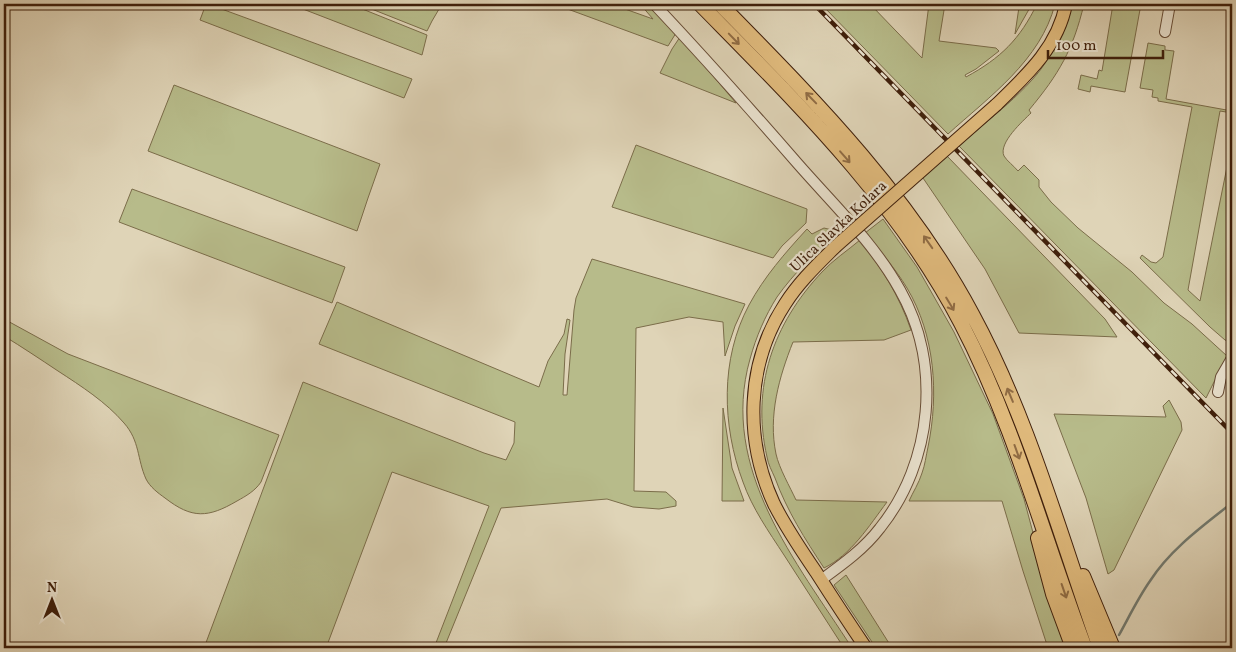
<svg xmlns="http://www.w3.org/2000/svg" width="1236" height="652" font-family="Vollkorn,serif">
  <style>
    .green { fill: #b7bb8a; stroke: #7b6d4a }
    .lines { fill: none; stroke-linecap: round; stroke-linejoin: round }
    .stream { stroke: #727a70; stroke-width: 2.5 }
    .minor-casing { stroke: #674c36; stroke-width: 12 }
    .major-casing { stroke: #3f1f0b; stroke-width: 14 }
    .highway-casing { stroke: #3f1f0b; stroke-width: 16 }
    .minor { stroke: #eae3d0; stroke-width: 10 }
    .major { stroke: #e0ba7c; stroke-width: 12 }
    .highway { stroke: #e0ba7c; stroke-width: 14 }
    .rail-casing { stroke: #3f1f0b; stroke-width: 4.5 }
    .rail { stroke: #eae3d0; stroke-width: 2.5; stroke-dasharray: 8; stroke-linecap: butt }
    .major-bridge-casing { stroke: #3f1f0b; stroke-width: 14; stroke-linecap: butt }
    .major-bridge { stroke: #e0ba7c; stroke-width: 12 }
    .oneway { stroke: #906c44 }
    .labels { text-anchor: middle; stroke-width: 4.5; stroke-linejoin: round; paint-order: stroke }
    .street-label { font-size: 15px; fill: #3f1f0b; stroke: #eae3d0 }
  </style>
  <rect width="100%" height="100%" fill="#dfd4b7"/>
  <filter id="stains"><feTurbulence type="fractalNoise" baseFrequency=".004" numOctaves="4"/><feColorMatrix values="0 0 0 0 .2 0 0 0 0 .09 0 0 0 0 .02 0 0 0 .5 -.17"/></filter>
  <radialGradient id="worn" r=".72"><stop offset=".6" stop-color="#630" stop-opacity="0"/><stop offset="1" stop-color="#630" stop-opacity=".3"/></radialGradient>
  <path class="green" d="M206,4H208L412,79L404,98L200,20Z
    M290,4H350L427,35L422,55Z
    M359,4H442L432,21L427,31Z
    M554,4H611L653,19L640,4H648L676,33L668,46Z
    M821,4H870L922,58L929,4H945L939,41L996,48L999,51L976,69L965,75L966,77C1001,58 1020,39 1037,4H1055C1041,60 989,97 948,134Z
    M1020,4H1032L1015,34L1019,7Z
    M1071,4H1084C1073,50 1059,74 1029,110L1031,113C1023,121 998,143 1004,156C1007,161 1014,166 1018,171L1024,165L1039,180V187L1051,202L1078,228L1132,272L1164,303L1192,324L1227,356L1206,398L959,146C986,121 1031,89 1049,57C1058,40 1064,21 1071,4Z
    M1113,4H1141L1125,92L1091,86L1090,92L1078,89L1081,75L1097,79L1099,70L1102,71Z
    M680,37L736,103L660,73L672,49Z
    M1148,43L1165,46V50L1174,51L1166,99L1232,111V113L1220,111L1188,290L1200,301L1232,142V343L1225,340L1210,327L1140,258L1142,255L1151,262L1156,263L1163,257L1192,107L1158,101V98L1152,97L1153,90L1140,88Z
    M174,85L380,164L368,198L357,231L148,151Z
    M636,145L807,209L806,223L782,246L773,258L612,207Z
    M947,156L1105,319L1117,337L1019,333L985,269L923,178Z
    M132,189L345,267L332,303L119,222Z
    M883,219L917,267L933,295L954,332L993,414L1024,499L1036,544L1069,648H1048L1023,571L1002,501H909C913,492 919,483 922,473C925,465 926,456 928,447C939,394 935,335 907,288C895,268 880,251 865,233Z
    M824,228L832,230L836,233C815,253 794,273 777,297C765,316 756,337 750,359C719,469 796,561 852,648H844C824,617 804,586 784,555C769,532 752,508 743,482C722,426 720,359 749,305C764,277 785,253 807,229L812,234Z
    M860,240C882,269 899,295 911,330L884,340L793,342C779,377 768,416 776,454C779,468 790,487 796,500L887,502C869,526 851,555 824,568C805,539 787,511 775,478C772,471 768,464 767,457C751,387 773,324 822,272C833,260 847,251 860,240Z
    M592,259L745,304L735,326L725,356L723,322L689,317L636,328L634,491L666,492L676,501V506L659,509L633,507L607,499L501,508L444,648H434L489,506L392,472L326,648H204L303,382L484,453L506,460L514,443L515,422L319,344L337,302L539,387L548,361L564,334L567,319L570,320L565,354L563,395H567L574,310L576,298Z
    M4,319L68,354L279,435L261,482C255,491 246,496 237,501C208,518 192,519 165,498C158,493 150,487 146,479C137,459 140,441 124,423C106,402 81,386 58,371C40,359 22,347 4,336Z
    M1169,400L1181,422L1182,430L1114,570L1108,574L1086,498L1054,414L1166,417L1163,406Z
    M723,408L732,468L744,501H722Z
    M846,575L892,648H876L834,585Z"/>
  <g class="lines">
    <path class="stream" d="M1119,635C1129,617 1138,598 1150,581C1169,551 1200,528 1228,506H1232"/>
    <g class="minor-casing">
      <path id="minor" d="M654,4C703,56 751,110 798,164C833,204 874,243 900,290C942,364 933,462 880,528C864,549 843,564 821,580
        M1165,32L1170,4
        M1218,392L1221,377L1232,358"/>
    </g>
    <g class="major-casing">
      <path id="major" d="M996,105C1026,76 1058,47 1066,4
        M835,247C817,265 799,282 785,304C746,364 744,439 774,504C786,528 801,550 816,572C832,597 849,623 866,648"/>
    </g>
    <g class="highway-casing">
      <path id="highway" d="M700,4C796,102 897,200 961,323C1015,426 1044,540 1085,648
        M720,4C814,100 908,194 972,314C1029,419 1060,536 1100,648
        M1038,538L1053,594L1073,648
        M1083,576L1113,648"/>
    </g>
    <use href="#minor" class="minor"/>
    <use href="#major" class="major"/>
    <use href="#highway" class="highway"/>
    <g class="rail-casing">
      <path id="rail" d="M814,4L1232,433"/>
    </g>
    <use href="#rail" class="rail"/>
    <g class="major-bridge-casing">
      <path id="major-bridge" d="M835,247L996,105"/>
    </g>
    <use href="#major-bridge" class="major-bridge"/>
  </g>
  <defs><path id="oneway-shaft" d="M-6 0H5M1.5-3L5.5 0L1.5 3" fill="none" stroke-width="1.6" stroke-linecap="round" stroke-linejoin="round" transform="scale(1.25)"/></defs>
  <g class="oneway">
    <use href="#oneway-shaft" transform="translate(734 39) rotate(46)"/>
    <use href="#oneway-shaft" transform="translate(811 98) rotate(-134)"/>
    <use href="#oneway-shaft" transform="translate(845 157) rotate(49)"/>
    <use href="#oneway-shaft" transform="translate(928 242) rotate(-125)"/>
    <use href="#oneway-shaft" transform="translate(950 304) rotate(59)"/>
    <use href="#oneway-shaft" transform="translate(1010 395) rotate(-113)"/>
    <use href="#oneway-shaft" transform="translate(1017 452) rotate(70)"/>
    <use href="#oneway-shaft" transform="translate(1064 591) rotate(71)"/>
  </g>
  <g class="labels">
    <g class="street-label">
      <text transform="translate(838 226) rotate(-43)" y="5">Ulica Slavka Kolara</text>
    </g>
  </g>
  <rect width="1236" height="652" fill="none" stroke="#dfd4b7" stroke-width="20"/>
  <rect x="5" y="5" width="1226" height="642" fill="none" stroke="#3f1f0b" stroke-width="2.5"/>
  <rect x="10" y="10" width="1216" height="632" fill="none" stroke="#3f1f0b"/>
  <g transform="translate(52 600)" stroke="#eae3d0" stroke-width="4" paint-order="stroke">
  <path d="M0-4L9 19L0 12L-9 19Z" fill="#3f1f0b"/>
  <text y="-8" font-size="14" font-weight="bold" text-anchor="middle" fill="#3f1f0b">N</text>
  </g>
  <path d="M1048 50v8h115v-8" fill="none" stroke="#3f1f0b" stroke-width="2.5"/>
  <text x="1056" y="50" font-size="15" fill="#3f1f0b" stroke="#eae3d0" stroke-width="4" paint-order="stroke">100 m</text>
  <rect width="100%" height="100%" filter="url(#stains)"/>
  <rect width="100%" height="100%" fill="url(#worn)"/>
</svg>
